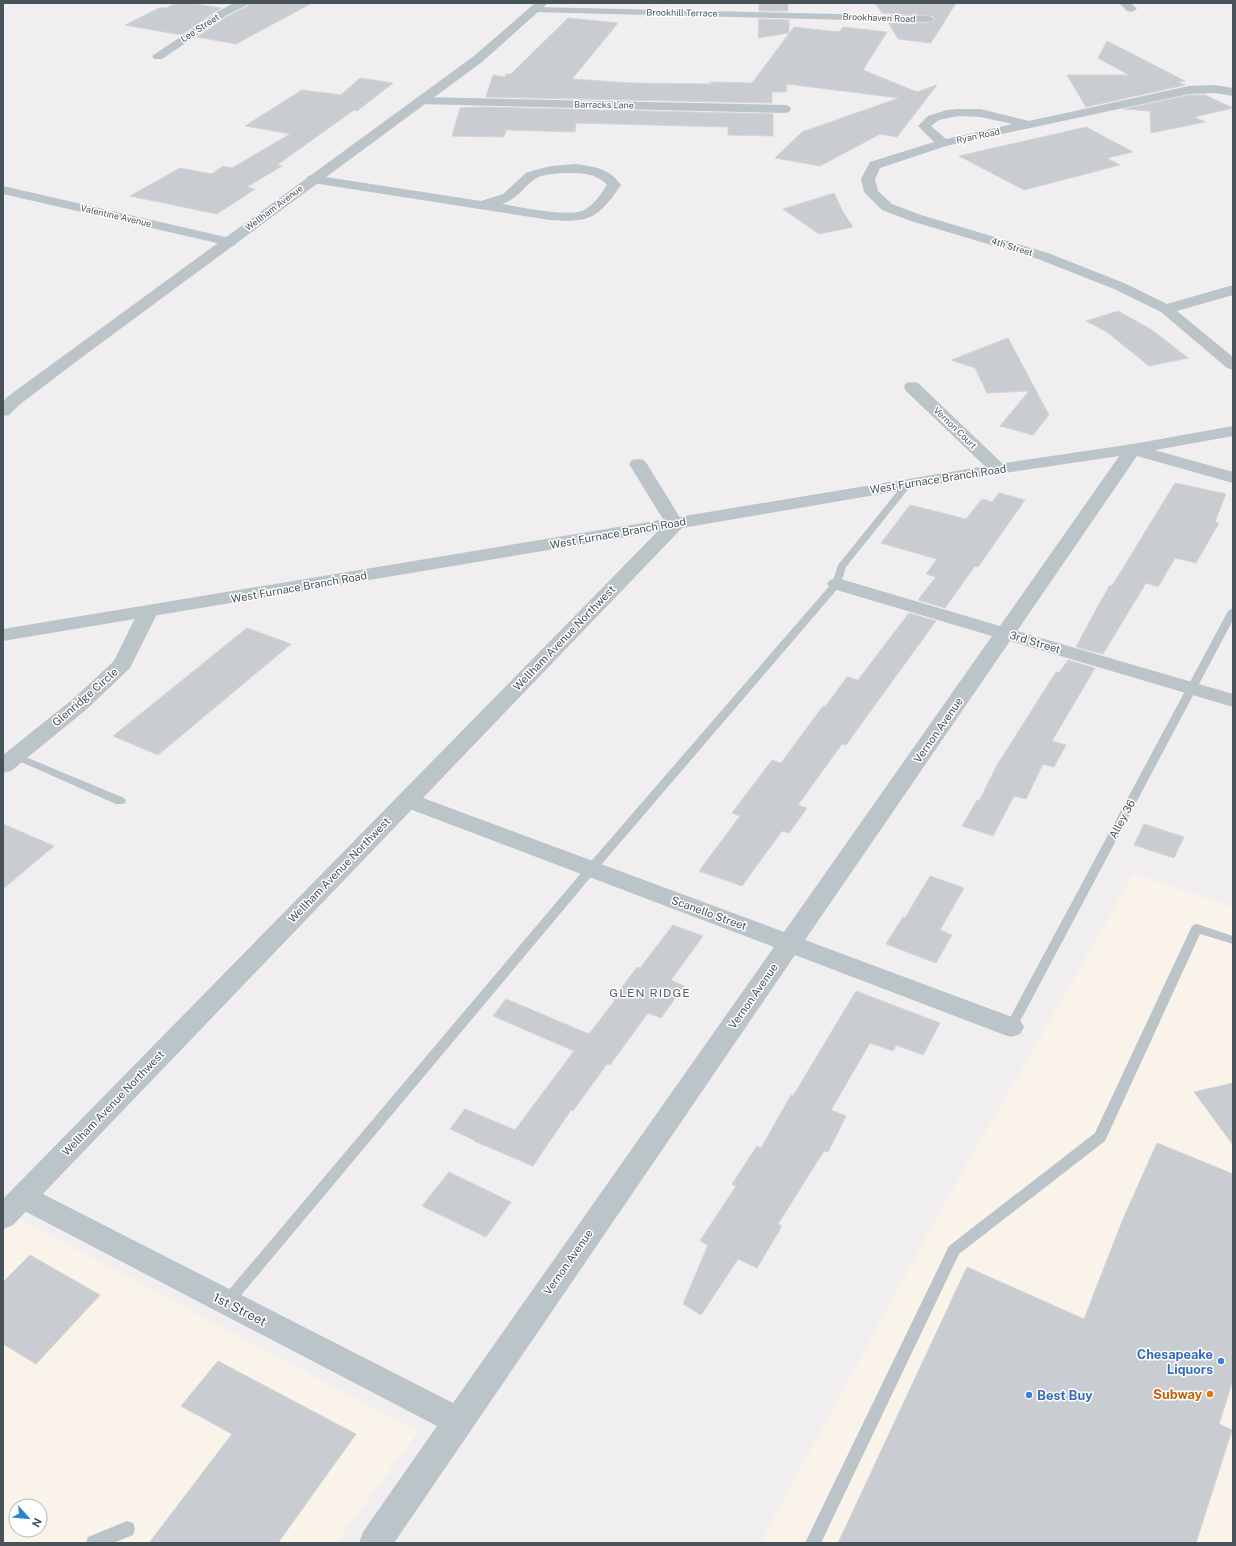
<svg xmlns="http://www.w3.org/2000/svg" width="1236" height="1546" font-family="'Public Sans',sans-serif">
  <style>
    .commercial { fill: #faf3e9; fill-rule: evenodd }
    .building { fill: #c9ccd0; stroke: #d2d5d9 }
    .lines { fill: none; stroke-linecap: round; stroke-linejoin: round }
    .service { fill: #bbc4c9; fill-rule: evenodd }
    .minor { fill: #bbc4c9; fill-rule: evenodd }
    .tertiary { fill: #bbc4c9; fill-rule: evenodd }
    .shop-dot { fill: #3f7fe0; stroke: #fff; stroke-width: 1.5 }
    .food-dot { fill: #e8710a; stroke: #fff; stroke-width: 1.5 }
    .labels { text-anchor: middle; stroke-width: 3; stroke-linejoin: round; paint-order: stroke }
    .far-street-label { font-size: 9px; fill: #485359; stroke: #fff }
    .street-label { font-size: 11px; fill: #485359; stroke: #fff }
    .neighbourhood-label { font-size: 12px; letter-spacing: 1px; fill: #5b5f62; stroke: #fff }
    .near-street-label { font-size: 13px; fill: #485359; stroke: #fff }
    .near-shop-label { font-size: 13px; font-weight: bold; fill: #366cbe; stroke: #fff; text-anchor: end }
    .near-food-label { font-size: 13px; font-weight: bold; fill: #c56008; stroke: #fff; text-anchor: end }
  </style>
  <rect width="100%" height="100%" fill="#f0eeee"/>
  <path class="commercial" d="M1134,874L1233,907V1543H760L948,1197Z
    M3,1210L418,1432L336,1543H3ZM16,1506H40V1530H16Z"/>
  <path class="building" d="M176,3H188L221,8L181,35L125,25L159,8H166Z
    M250,3H312L236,44L197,37L228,16L248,6Z
    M759,3H788V11H759Z
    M875,3H956L931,43L898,39L888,22L928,23L935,20L933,16L882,13Z
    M568,18L618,23L572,79L631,83L711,84V82L752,83L794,27L839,32L843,27L887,32L863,70L917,92L937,85L897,137L880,134L820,166L775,158L802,132L899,98L787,84L786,92H772V103L486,97L493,75L505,77L506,74H511Z
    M759,19L789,20V33L758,38Z
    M1107,41L1185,81L1178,82L1185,85L1086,107L1067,75H1129L1098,58Z
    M360,78L393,83L357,111L354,110L277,165L282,166L247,187L255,189L217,214L130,196L180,168L212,174L223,166L232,168L290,134L245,126L302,90L341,95Z
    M1189,95H1205L1233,108L1194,117L1205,122L1151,133L1150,111L1124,109Z
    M482,107L773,114V136L728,135V127L576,123L575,132L506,130L504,137L452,136L460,108Z
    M1086,127L1133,152L1107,158L1120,165L1024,190L959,156Z
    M834,193L843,212L853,227L819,234L783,209Z
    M1118,311L1152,330L1188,358L1149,366L1107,332L1086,321Z
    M1008,338L1049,415L1033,435L1000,426L1029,391L987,393L975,368L951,360Z
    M1175,483L1226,494L1215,522L1219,523L1196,563L1175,558L1158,587L1146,583L1103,654L1076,647L1099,604L1110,585L1112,586Z
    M999,493L1025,500L978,567L975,566L945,608L918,600L936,577L926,574L937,559L881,543L910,505L966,519L982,499L992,502Z
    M909,613L936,621L846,745L842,744L798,805L807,808L789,833L782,831L742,886L699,871L740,816L732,813L772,760L781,763L823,706L825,707L847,677L858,680Z
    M247,628L291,644L158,755L113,736Z
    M1068,660L1095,668L1052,741L1066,745L1054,767L1043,764L1026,799L1014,796L993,836L962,826L977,800L979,801L997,765L1056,672L1059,673Z
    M3,824L54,846L3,889Z
    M1144,824L1184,837L1174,858L1134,845Z
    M930,876L964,888L940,930L952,935L936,963L886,944L903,917L905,918Z
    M673,925L703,936L671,980L684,986L661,1018L648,1013L610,1065L607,1064L573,1111L571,1110L533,1166L474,1141V1140L450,1129L465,1109L515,1130L574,1051L493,1016L506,999L589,1034L615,1000L613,999L637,967L640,968Z
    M856,991L940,1023L923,1055L896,1045L893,1051L870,1043L831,1110L846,1116L828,1152L824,1151L778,1224L782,1226L757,1268L738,1259L701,1315L683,1304L708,1245L700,1241L736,1186L732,1184L757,1146L761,1148L791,1095L793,1096Z
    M1233,1083V1145L1194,1092Z
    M1157,1143L1233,1174V1380L1219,1424L1232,1430L1196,1543H838L967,1267L1084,1319L1123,1219Z
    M449,1172L511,1202L486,1237L422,1206Z
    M30,1255L100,1295L36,1364L3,1344V1282Z
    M218,1361L356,1434L278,1543H149L232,1434L181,1406Z"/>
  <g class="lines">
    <path class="service" d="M907,482L910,483L911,485L910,487L846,567L840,586L595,872L232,1306L227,1308L222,1306L220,1302L222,1298L587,866L832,583L838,565L904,483Z
      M1233,608V620L1017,1027L1016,1030L1011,1032L1006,1030L1005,1027L1228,611Z
      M16,753L124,798L126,801L124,804H116L12,758L11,756L12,754Z
      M1197,924L1233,936V944L1200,934L1105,1141L959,1254L821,1543H805L949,1246L1095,1133L1191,928L1193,925Z
      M127,1521L133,1523L135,1529L133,1535L113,1543H86L88,1537Z"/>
    <path class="minor" d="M234,3H249L247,5L227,15L162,59H154L152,56L219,11Z
      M1119,3H1131L1137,9L1131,12L1127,11Z
      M535,7L928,16L932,17L934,19L932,21L928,22L531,12L529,10L531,8Z
      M1215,85L1233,88V96L1215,93L1189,94L946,146L880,168L875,179L878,191L892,204L921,215L1048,253L1124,283L1167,304L1233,285V295L1177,311L1233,357V370L1227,368L1161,312L1114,289L1038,259L911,221L882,210L864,192L861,179L870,162L934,142L918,126L928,116L947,110L958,109H980L1029,121L1189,86ZM958,116L980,117L1013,124L946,139L931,126L939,120Z
      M423,97L785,105L789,106L791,109L789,112L785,113L419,104L417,101L419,98Z
      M576,164C595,167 609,168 621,185C598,218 591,223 550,220L313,183L308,182L306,179L308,176L313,175L481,201L503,194L526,173L535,170L551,166ZM563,173C578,173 596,172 607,185C601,194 594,205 584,210C569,218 521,207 502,204C518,199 522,188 535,179C543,174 554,174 563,173Z
      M3,186L230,238L235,239L237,242L235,245L230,246L3,194Z
      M912,382L918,383L1004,465L1007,469L1004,473L998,474L992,473L906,391L904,387L906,383Z
      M1133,444L1233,472V483L1137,456L1017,631L1233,694V707L1010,641L805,940L1020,1020L1024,1027L1020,1034L1011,1037L1002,1034L795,955L394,1543H359L363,1532L437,1426L13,1205L9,1197L13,1189L23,1186L33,1189L453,1403L774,947L399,805L396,800L399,795L407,793L415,795L784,932L992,636L830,588L827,584L830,580L837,578L844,580L1000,626L1127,445Z
      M638,459L644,460L647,464L684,524L682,528L675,530L668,528L666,524L629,464L632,460Z
      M148,606L155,608L158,612L130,668L87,709L11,771L3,773V755L73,699L114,661L138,612L141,608Z"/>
    <path class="tertiary" d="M535,3H548L482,62L85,355L19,405L9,415L3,416V402L7,397L474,56Z
      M1233,426V436L1133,454L998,474L682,528L13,1225L3,1229V1199L657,532L3,641V629L998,464L1133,444Z"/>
  </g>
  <g class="shop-dot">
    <circle cx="1221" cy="1361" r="4"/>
    <circle cx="1029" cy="1395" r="4"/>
  </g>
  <circle class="food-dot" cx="1210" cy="1394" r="4"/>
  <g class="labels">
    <g class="far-street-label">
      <text transform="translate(682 13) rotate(1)" y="3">Brookhill Terrace</text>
      <text transform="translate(879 18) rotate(2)" y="3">Brookhaven Road</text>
      <text transform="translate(200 28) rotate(-33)" y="3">Lee Street</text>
      <text transform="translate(604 105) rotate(1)" y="3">Barracks Lane</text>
      <text transform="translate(978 136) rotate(-12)" y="3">Ryan Road</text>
      <text transform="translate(274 208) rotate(-37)" y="3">Wellham Avenue</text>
      <text transform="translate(116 216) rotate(13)" y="3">Valentine Avenue</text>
      <text transform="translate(1012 247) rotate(17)" y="3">4th Street</text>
      <text transform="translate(955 428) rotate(44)" y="3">Vernon Court</text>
    </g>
    <g class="street-label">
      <text transform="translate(938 479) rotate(-9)" y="4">West Furnace Branch Road</text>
      <text transform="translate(618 533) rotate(-10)" y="4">West Furnace Branch Road</text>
      <text transform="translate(299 587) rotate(-10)" y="4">West Furnace Branch Road</text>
      <text transform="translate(564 638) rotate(-46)" y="4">Wellham Avenue Northwest</text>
      <text transform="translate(1035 642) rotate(17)" y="4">3rd Street</text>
      <text transform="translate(85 697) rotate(-41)" y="4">Glenridge Circle</text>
      <text transform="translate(938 730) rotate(-55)" y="4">Vernon Avenue</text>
      <text transform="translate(1122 819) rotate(-62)" y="4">Alley 36</text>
      <text transform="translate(339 870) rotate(-46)" y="4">Wellham Avenue Northwest</text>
      <text transform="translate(709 913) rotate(20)" y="4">Scanello Street</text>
      <text transform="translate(753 996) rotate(-55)" y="4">Vernon Avenue</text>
      <text transform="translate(113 1103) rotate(-46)" y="4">Wellham Avenue Northwest</text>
      <text transform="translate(568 1262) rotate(-55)" y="4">Vernon Avenue</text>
    </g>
    <g class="neighbourhood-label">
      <text x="650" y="997">GLEN RIDGE</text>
    </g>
    <g class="near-street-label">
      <text transform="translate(240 1309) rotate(27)" y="5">1st Street</text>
    </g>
    <g class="near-shop-label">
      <text x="1213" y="1359">Chesapeake<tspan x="1213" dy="15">Liquors</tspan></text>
      <text x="1037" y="1400" text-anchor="start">Best Buy</text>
    </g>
    <g class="near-food-label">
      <text x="1202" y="1399">Subway</text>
    </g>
  </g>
  <rect width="1236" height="1546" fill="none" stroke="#485359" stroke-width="8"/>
  <g transform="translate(28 1518) rotate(117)"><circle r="19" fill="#ffffff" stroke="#b6babd"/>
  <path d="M0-3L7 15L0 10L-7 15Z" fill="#2c83cd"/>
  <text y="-6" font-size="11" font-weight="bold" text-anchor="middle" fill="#485359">N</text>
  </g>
</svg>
